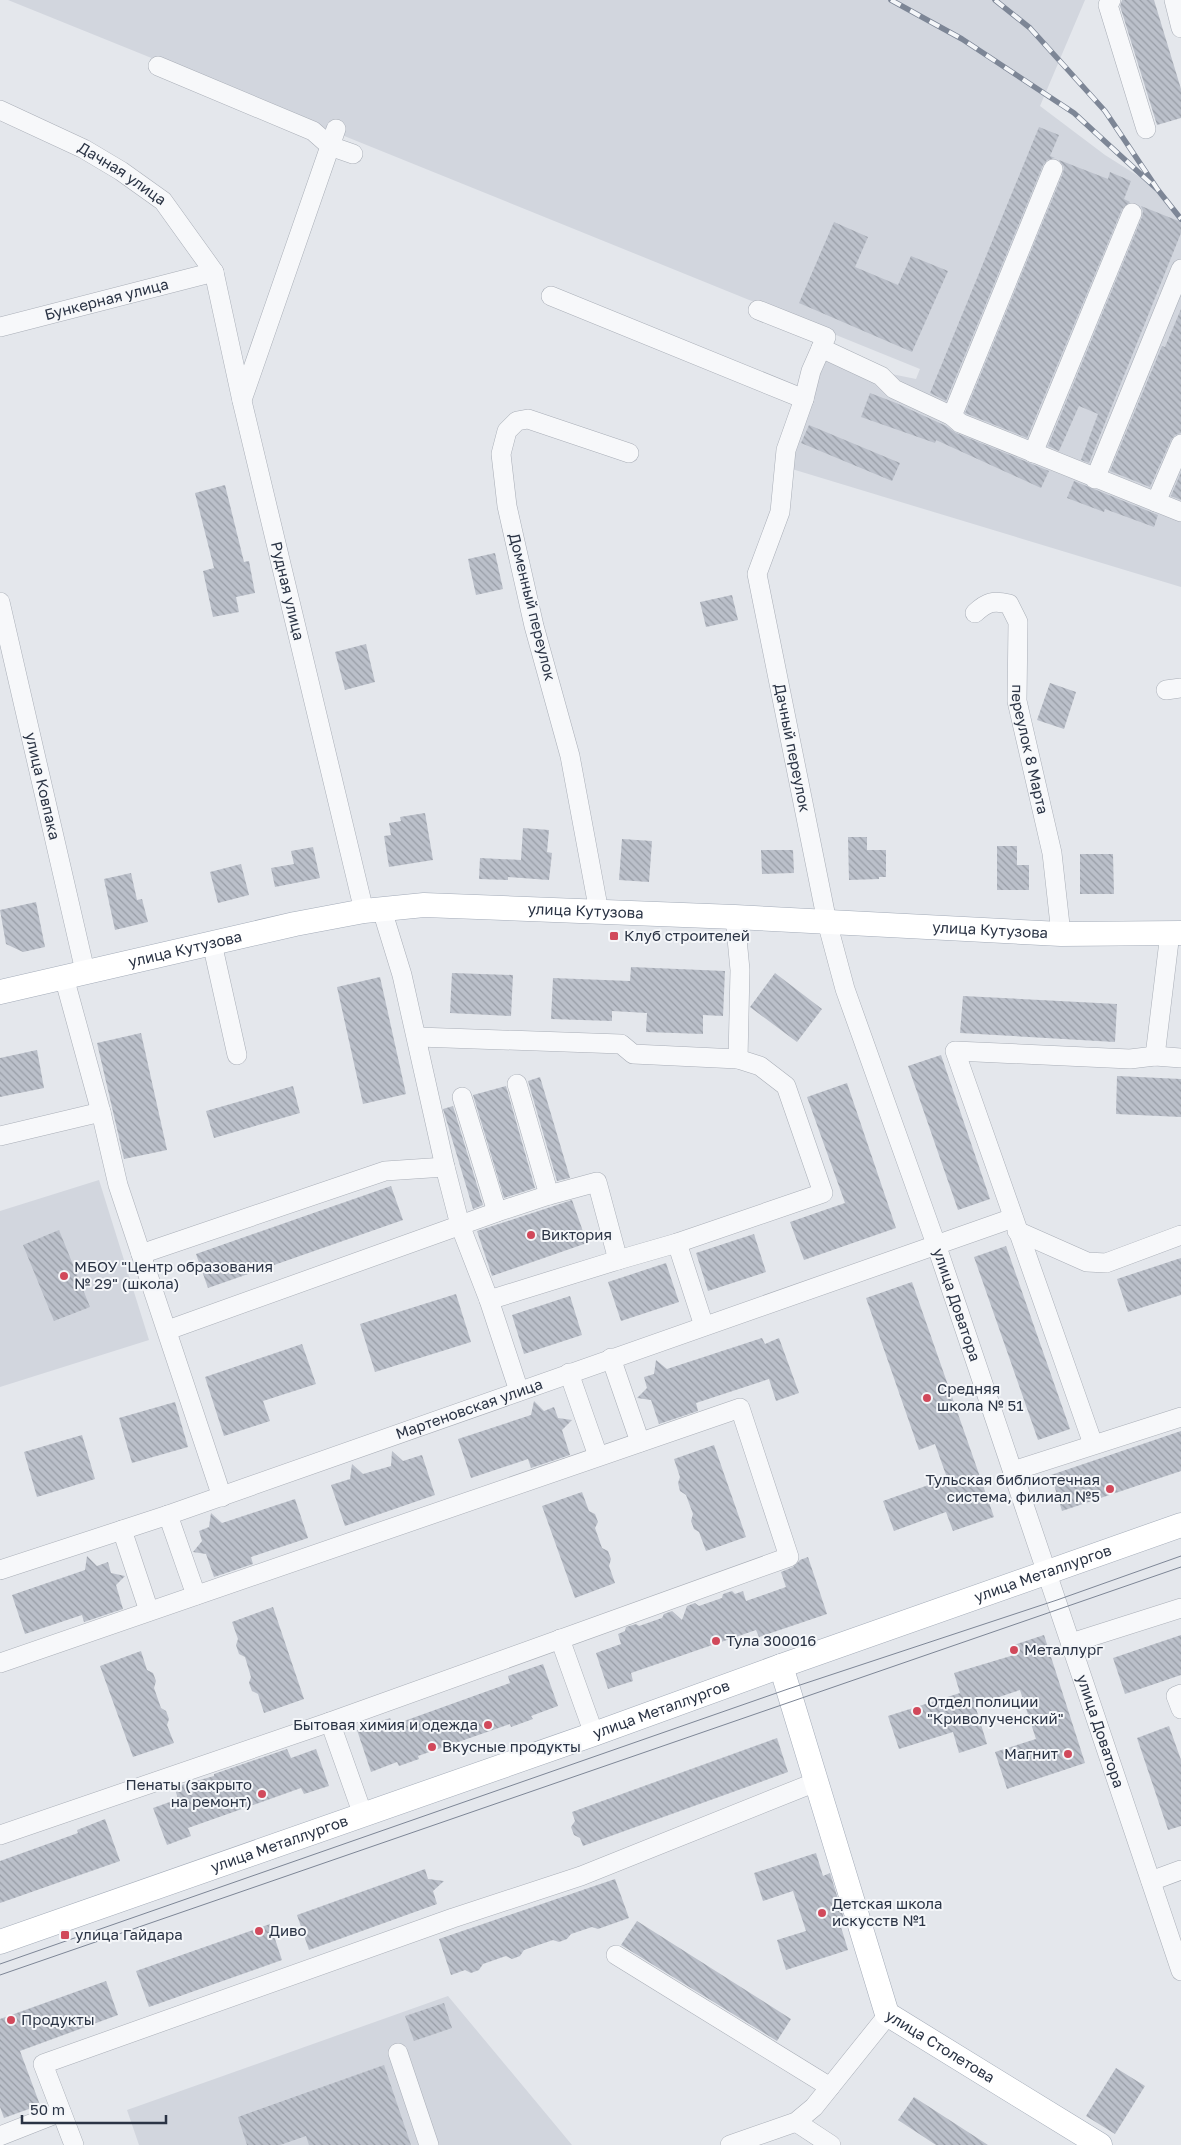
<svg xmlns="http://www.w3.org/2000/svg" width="1181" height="2145" font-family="'Golos Text',sans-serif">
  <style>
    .built { fill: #d2d6de }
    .building { fill: url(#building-back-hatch) }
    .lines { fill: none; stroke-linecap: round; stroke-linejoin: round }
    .minor-casing { stroke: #a9aeb7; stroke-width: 20 }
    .major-casing { stroke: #a3abb8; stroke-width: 25 }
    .minor { stroke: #f7f8fa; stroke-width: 19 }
    .major { stroke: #fff; stroke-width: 24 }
    .tram { stroke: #7d8696; stroke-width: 1 }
    .rail-casing { stroke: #7d8696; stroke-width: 5.5 }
    .rail { stroke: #f4f6f9; stroke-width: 4; stroke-dasharray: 11; stroke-linecap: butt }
    .poi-dot { fill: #d1495b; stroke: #f4f6f9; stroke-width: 2 }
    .labels { text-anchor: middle; stroke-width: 4; stroke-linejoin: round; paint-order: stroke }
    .street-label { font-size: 15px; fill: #2b3445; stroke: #f4f6f9 }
    .poi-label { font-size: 15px; fill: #2b3445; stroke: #f4f6f9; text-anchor: start }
  </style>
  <defs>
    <pattern id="building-back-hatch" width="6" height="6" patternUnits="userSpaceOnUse" patternTransform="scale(1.25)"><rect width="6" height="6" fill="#bbc0ca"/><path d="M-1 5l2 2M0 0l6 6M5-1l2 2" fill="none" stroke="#989da6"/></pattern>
  </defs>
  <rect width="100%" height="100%" fill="#e4e7ec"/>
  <path class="built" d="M8,0H1085L1040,106L1105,155L1151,184L1181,219V587L782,466L823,360L916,379L920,369Z
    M99,1180L149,1340L0,1387V1211Z
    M448,1996L572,2145H139L127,2110Z"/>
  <path class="building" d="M1122,0H1154L1181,89V118L1157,125L1120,6Z
    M1039,127L1059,135L1050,156L1055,158L1047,160L1043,165L946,401L930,393Z
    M1059,160L1108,179L1110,172L1131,181L1124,199L1130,202L1122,209L1027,438L965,413L1063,173L1064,167Z
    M1141,206L1181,222V233L1089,463L1081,460L1098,414L1079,406L1059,451L1048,446L1142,217L1143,211Z
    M834,222L868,237L855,267L898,285L911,256L948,271L912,352L799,303Z
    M1181,309V433L1175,435L1171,440L1150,487L1110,471L1162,346L1165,347Z
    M870,393L896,403L946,426L956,433L1049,471L1041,488L936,440L935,443L861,417Z
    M809,425L900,463L892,481L801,443Z
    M1181,472V500L1171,496Z
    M1074,481L1158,515L1154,527L1105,509L1104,512L1067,498Z
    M225,485L244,562L249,561L255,593L236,597L239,612L213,617L203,571L214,568L195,493Z
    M495,553L503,589L476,595L468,559Z
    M732,595L738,620L706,627L700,602Z
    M366,644L375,682L345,690L335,652Z
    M1050,683L1076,692L1064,729L1037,720Z
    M425,813L433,860L389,867L384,836L391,835L389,823L401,821L400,817Z
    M523,828L549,830L547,852L552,853L549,880L508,877V880L479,879L480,858L521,860Z
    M848,837H867V850H886V877H879V879L849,880Z
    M622,839L652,841L649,882L619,880Z
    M997,846H1017V865H1029V890H997Z
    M313,847L320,878L275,887L271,868L294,864L291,851Z
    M761,850H793L794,873L762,874Z
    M1080,854H1113L1114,894H1080Z
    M241,864L249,895L218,903L210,872Z
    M131,873L137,900L142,899L148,922L115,930L104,879Z
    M36,902L45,947L23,952L6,944L0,910Z
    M631,967L725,971L723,1016L703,1015V1034L646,1032L647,1013L612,1011V1021L551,1019L553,978L630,981Z
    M452,973L513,975L511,1016L450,1013Z
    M775,973L822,1009L797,1042L750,1007Z
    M380,977L406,1094L363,1104L337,987Z
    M963,996L1117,1004L1115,1042L960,1033Z
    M141,1033L167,1150L124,1159L97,1043Z
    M37,1050L44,1088L0,1097V1058Z
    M941,1055L990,1199L958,1210L908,1066Z
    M1117,1076L1181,1079V1117L1116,1114Z
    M540,1077L570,1178L557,1181L528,1081Z
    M847,1083L896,1228L804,1260L790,1222L845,1203L807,1097Z
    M293,1086L300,1113L214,1138L206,1111Z
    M506,1086L535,1188L504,1198L473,1095Z
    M453,1106L483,1205L473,1209L443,1109Z
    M391,1186L403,1220L208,1288L196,1254Z
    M572,1200L587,1243L492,1276L477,1231Z
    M59,1230L90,1307L54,1321L23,1245Z
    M754,1234L766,1272L708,1291L696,1253Z
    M1006,1246L1070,1429L1038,1440L974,1257Z
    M1181,1258V1295L1128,1312L1117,1279Z
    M666,1263L679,1302L621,1321L608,1282Z
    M912,1282L994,1517L953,1531L946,1512L894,1531L883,1501L937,1482L936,1478L946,1475L935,1444L919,1450L866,1298Z
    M456,1294L471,1342L375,1372L360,1324Z
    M570,1296L582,1335L524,1354L512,1315Z
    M762,1338L765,1344L779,1338L799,1393L776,1401L769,1379L696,1403L698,1411L659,1424L651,1400L637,1398L647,1388L644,1377L654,1374L656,1360L667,1369Z
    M302,1344L316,1384L263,1401L270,1421L224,1436L205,1377Z
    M534,1401L544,1411L554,1407L558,1418L572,1420L562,1430L570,1455L531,1468L528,1459L471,1478L458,1439L531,1415Z
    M175,1402L188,1447L132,1463L119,1418Z
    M1181,1431V1471L1062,1511L1051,1475Z
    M82,1435L95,1479L37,1497L24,1452Z
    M714,1445L746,1537L706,1551L699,1532L694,1529L691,1521L693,1514L686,1495L680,1491L678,1483L680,1477L674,1459Z
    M392,1451L403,1461L422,1455L435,1495L345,1526L331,1485L350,1479L352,1464L363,1474L391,1466Z
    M582,1492L589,1511L595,1514L598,1522L595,1528L602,1548L608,1551L611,1559L609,1566L615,1583L575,1598L542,1506Z
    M295,1499L308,1538L251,1557L253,1564L214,1577L206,1554L193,1552L202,1541L199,1531L209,1527L211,1513L222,1523Z
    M87,1556L97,1566L108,1562L111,1573L125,1576L116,1585L123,1609L84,1622L82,1615L25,1634L12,1595L85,1570Z
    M808,1557L827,1614L759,1637L756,1630L631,1673L633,1681L608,1689L596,1653L621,1644L618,1634L625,1631L626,1627L636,1624L639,1626L662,1618L664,1614L672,1611L682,1620L687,1606L695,1603L699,1606L722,1598L723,1594L732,1591L735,1594L743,1591L746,1601L786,1587L781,1572L793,1567L800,1560Z
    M273,1607L304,1699L264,1713L258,1694L252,1691L249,1683L251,1677L245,1657L239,1654L236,1645L238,1639L232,1622Z
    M1044,1635L1085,1763L1007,1789L995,1752L1036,1739L1020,1690L975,1705L987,1744L959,1753L953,1732L899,1749L888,1716L960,1693L954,1673L1014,1655L1011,1646Z
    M1181,1635V1675L1125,1694L1113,1658Z
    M141,1651L147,1670L153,1673L156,1681L154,1688L161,1708L166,1711L169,1719L167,1725L174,1743L133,1757L100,1666Z
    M543,1664L558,1706L531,1716L533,1719L511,1727L510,1724L418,1756L419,1759L399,1766L397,1762L371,1772L357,1730L390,1718L393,1725L510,1683L508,1676Z
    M1169,1726L1181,1760V1826L1168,1830L1137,1738Z
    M777,1738L788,1772L583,1846L580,1838L574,1835L571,1827L575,1821L572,1812Z
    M287,1749L291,1758L316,1749L329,1786L304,1794L301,1788L188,1828L191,1836L167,1845L153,1808L178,1799L175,1789L182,1785L214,1776V1774Z
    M105,1819L120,1861L0,1903V1861L78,1833L77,1830Z
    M816,1853L823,1876L830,1873L846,1925L841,1927L848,1950L786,1970L777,1940L806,1931L793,1891L763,1901L754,1873Z
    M425,1869L428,1879L444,1881L433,1891L437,1904L309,1950L297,1915Z
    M615,1879L629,1918L598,1929L592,1927L571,1934L567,1939L559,1942L553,1940L524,1950L520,1956L512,1959L506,1956L483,1964L479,1970L471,1973L465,1970L451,1975L439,1939Z
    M637,1921L791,2019L777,2041L621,1945Z
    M270,1924L282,1960L149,2007L136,1971Z
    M106,1981L118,2015L20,2051L40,2105L4,2118L0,2107V2019Z
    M444,2003L452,2028L414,2041L405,2016Z
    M384,2065L411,2145H309L306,2136L280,2145H247L238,2117Z
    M1116,2068L1145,2086L1115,2134L1086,2116Z
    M914,2097L988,2145H936L898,2120Z"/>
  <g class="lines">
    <g class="minor-casing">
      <g id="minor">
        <path d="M1111,0L1108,5L1146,129"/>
        <path d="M1174,0L1181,28"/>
        <path d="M158,66L313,131L330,146L353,154"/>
        <path id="s1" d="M0,110L84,149L121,171L163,201L214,272L242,401L364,911"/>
        <path d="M551,296L804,399"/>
        <path id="s2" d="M758,310L826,337L811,371L804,399L786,450L780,512L757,574L827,922L845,989L937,1247L1181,1971"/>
        <path id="s3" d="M0,327L214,272"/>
        <path d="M821,348L881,376L894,389L952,416L960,423L1181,512"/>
        <path d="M242,400L336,129"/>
        <path d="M952,416L1053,169"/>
        <path d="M1033,453L1132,213"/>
        <path d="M1095,479L1181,269"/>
        <path d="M1156,502L1181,444"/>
        <path id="s4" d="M0,602L85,971"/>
        <path id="s5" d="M975,613C987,602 993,600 1009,604L1018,622L1017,701L1052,853L1061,934"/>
        <path d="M1166,690L1181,688"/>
        <path d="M382,910L402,975L445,1167L460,1225L489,1300L519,1391"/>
        <path d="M599,912L570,756L534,626L507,506L501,454L507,431L517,421L528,419L629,453"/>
        <path d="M735,917L740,970L738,1059"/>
        <path d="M212,943L237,1055"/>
        <path d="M64,977L101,1112L118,1185L222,1497"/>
        <path d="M418,1037L621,1044L633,1054L738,1059L760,1066L786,1086L823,1193L677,1243L618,1260L489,1300"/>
        <path d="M1155,1056L1170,933"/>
        <path d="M517,1084L549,1195"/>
        <path d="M462,1097L497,1212"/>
        <path d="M0,1136L101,1112"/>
        <path d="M1017,1231L1087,1262L1106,1263L1181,1235"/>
        <path d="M677,1243L704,1326"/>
        <path d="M141,1254L385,1171L445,1167"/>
        <path d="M168,1330L497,1212L549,1195L597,1182L618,1260"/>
        <path d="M611,1358L640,1442"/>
        <path d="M569,1373L598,1456"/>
        <path d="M1093,1444L955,1051L1130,1059L1155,1056L1181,1058"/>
        <path d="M1013,1471L1181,1417"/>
        <path d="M168,1515L196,1595"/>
        <path d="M122,1530L149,1611"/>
        <path id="s6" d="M0,1570L168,1515L1013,1218"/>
        <path d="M560,1639L594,1734"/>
        <path d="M1071,1643L1181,1608"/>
        <path d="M0,1663L740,1408L789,1557L330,1722L0,1835"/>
        <path d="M1181,1694L1176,1696L1181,1709"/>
        <path d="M330,1722L363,1815"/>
        <path d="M1151,1881L1181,1870"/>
        <path d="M616,1955L830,2087"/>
        <path d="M398,2053L429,2145"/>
        <path d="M796,2122L831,2145"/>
        <path d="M0,2136L61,2112"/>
        <path d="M74,2145L43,2064L453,1918L581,1876L816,1782"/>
        <path d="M730,2145L796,2122L814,2107L883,2021L887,2014"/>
      </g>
    </g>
    <g class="major-casing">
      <g id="major">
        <path id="s7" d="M0,992L295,924L364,911L424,905L735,917L1061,934L1181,933"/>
        <path id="s8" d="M781,1666L887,2014L1100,2145"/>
        <path id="s9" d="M0,1942L594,1734L781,1666L1181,1525"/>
      </g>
    </g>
    <use href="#minor" class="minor"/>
    <use href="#major" class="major"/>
    <path class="tram" d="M0,1964L788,1689L1057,1600L1181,1556
      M0,1975L1181,1567"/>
    <g class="rail-casing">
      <path id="rail" d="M891,0L962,39L1074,113L1158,190
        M995,0L1030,28L1105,111L1158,190L1181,219"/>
    </g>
    <use href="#rail" class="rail"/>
  </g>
  <g class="poi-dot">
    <rect x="609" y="931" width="10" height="10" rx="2.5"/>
    <circle cx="531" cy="1235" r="5"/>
    <circle cx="64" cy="1276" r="5"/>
    <circle cx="927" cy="1398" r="5"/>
    <circle cx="1110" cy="1489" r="5"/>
    <circle cx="716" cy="1641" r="5"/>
    <circle cx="1014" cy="1650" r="5"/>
    <circle cx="917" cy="1711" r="5"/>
    <circle cx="488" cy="1725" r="5"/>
    <circle cx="432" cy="1747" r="5"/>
    <circle cx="1068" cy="1754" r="5"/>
    <circle cx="262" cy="1794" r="5"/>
    <circle cx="822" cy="1913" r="5"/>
    <circle cx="259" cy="1931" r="5"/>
    <rect x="60" y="1930" width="10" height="10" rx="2.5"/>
    <circle cx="11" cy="2020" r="5"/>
  </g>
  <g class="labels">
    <g class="street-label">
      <text dy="5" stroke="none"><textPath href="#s1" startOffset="138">Дачная улица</textPath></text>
      <text dy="5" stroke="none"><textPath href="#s3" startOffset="110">Бункерная улица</textPath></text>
      <text dy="5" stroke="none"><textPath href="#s1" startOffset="602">Рудная улица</textPath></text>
      <text transform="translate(532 607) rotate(76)" y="5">Доменный переулок</text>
      <text dy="5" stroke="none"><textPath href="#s2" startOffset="499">Дачный переулок</textPath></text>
      <text dy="5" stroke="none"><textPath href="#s5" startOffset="186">переулок 8 Марта</textPath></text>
      <text dy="5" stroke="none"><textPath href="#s4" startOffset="189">улица Ковпака</textPath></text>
      <text dy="5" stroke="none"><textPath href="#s7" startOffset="595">улица Кутузова</textPath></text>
      <text dy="5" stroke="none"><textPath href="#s7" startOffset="1000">улица Кутузова</textPath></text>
      <text dy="5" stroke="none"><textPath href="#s7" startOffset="190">улица Кутузова</textPath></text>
      <text dy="5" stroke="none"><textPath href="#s2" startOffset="1081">улица Доватора</textPath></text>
      <text dy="5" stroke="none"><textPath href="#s6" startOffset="496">Мартеновская улица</textPath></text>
      <text dy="5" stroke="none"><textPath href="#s9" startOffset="1106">улица Металлургов</textPath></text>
      <text dy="5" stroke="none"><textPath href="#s9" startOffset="701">улица Металлургов</textPath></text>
      <text dy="5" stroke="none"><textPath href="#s2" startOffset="1531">улица Доватора</textPath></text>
      <text dy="5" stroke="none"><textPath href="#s9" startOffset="296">улица Металлургов</textPath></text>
      <text dy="5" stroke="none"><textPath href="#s8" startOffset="426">улица Столетова</textPath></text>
    </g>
    <g class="poi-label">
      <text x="624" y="941">Клуб строителей</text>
      <text x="541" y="1240">Виктория</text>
      <text x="74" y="1272">МБОУ "Центр образования<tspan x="74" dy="17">№ 29" (школа)</tspan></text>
      <text x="937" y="1394">Средняя<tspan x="937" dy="17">школа № 51</tspan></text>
      <text x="1100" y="1485" text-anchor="end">Тульская библиотечная<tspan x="1100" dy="17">система, филиал №5</tspan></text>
      <text x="726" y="1646">Тула 300016</text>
      <text x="1024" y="1655">Металлург</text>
      <text x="927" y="1707">Отдел полиции<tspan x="927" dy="17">"Криволученский"</tspan></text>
      <text x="478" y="1730" text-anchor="end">Бытовая химия и одежда</text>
      <text x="442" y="1752">Вкусные продукты</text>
      <text x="1058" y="1759" text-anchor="end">Магнит</text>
      <text x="252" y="1790" text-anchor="end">Пенаты (закрыто<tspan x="252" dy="17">на ремонт)</tspan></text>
      <text x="832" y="1909">Детская школа<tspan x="832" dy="17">искусств №1</tspan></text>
      <text x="269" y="1936">Диво</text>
      <text x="75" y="1940">улица Гайдара</text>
      <text x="21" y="2025">Продукты</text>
    </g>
  </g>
  <path d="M22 2115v8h144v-8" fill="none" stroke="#2b3445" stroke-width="2.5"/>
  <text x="30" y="2115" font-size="15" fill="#2b3445" stroke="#f4f6f9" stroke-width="4" paint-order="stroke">50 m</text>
</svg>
